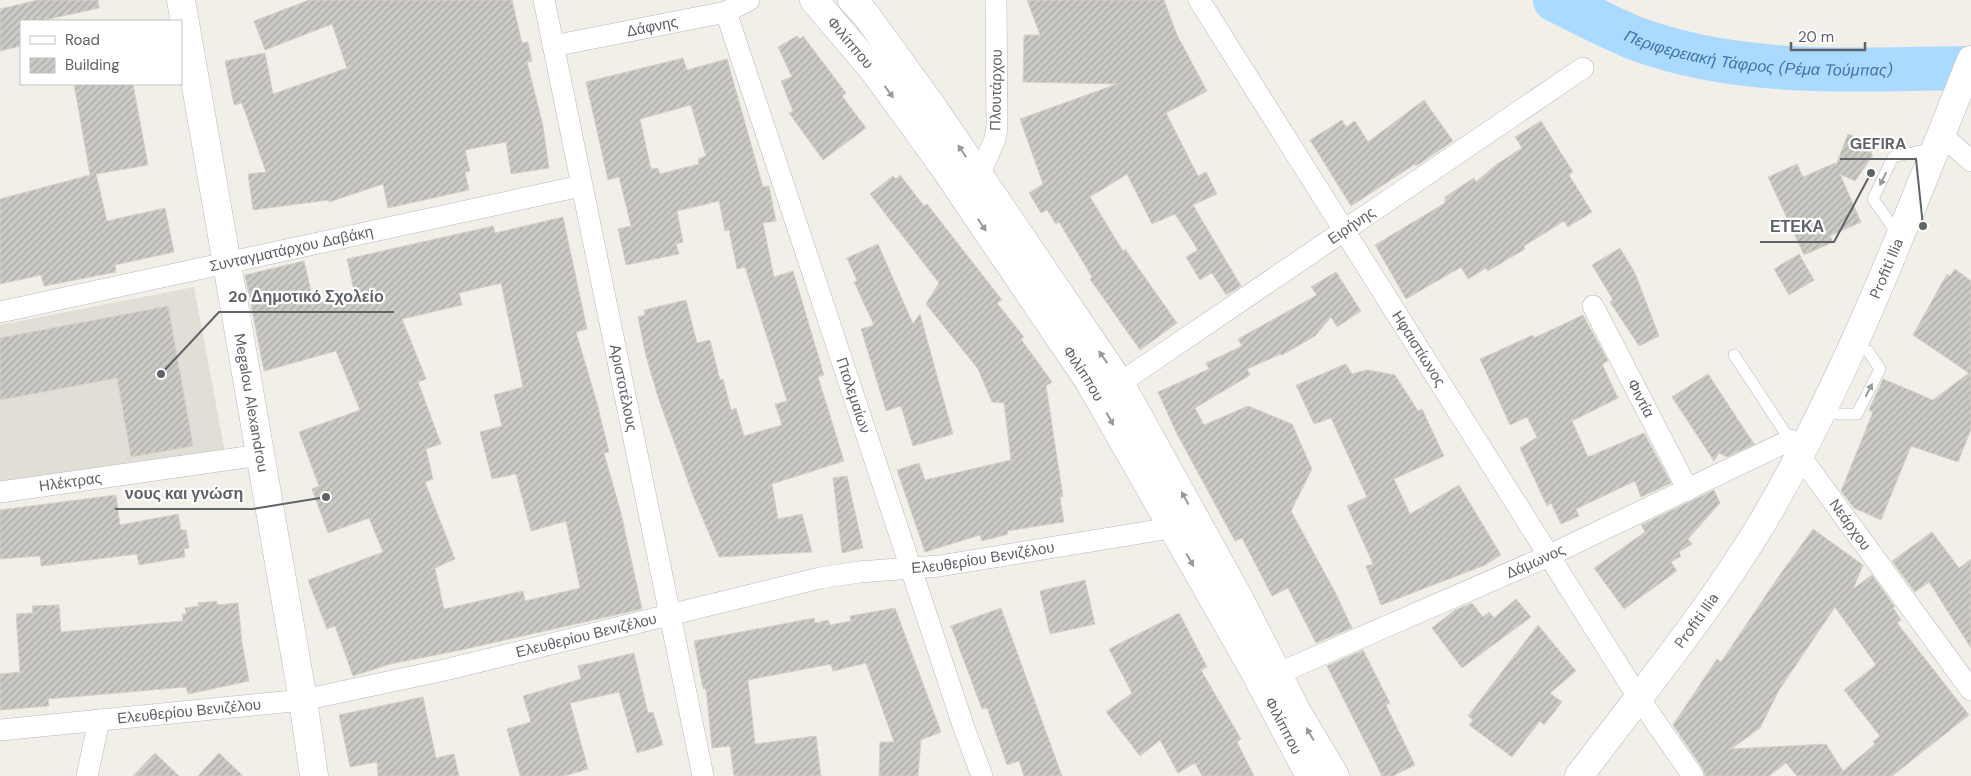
<svg xmlns="http://www.w3.org/2000/svg" width="1971" height="776" font-family="'DM Sans',sans-serif">
  <style>
    .education { fill: #e1ded6 }
    .lines { fill: none; stroke-linecap: round; stroke-linejoin: round }
    .river { stroke: #aadaff; stroke-width: 44 }
    .building { fill: url(#building-hatch); stroke: #d6d1c6; fill-rule: evenodd }
    .lane-casing { stroke: #b5b8bc; stroke-width: 12 }
    .street-casing { stroke: #b5b8bc; stroke-width: 22 }
    .secondary-casing { stroke: #b6babf; stroke-width: 29 }
    .lane { stroke: #fff; stroke-width: 11 }
    .street { stroke: #fff; stroke-width: 21 }
    .secondary { stroke: #fff; stroke-width: 28 }
    .oneway { fill: #979a9d }
    .labels { text-anchor: middle; stroke-width: 4.5; stroke-linejoin: round; paint-order: stroke }
    .street-label { font-size: 15px; fill: #5f6368; stroke: #fff }
    .water-label { font-size: 16px; font-style: italic; fill: #4174aa; stroke: #fff }
    .leader { fill: none; stroke: #5f6368; stroke-width: 2 }
    .callout-dot { fill: #5f6368; stroke: #fff; stroke-width: 2 }
    .callout-label { font-size: 16px; text-anchor: middle; font-weight: bold; fill: #5f6368; stroke: #fff; stroke-width: 4.5; stroke-linejoin: round; paint-order: stroke }
  </style>
  <defs>
    <pattern id="building-hatch" width="6" height="6" patternUnits="userSpaceOnUse" patternTransform="scale(1.25)"><rect width="6" height="6" fill="#cccac5"/><path d="M-1 1l2-2M0 6l6-6M5 7l2-2" fill="none" stroke="#a9a8a4"/></pattern>
  </defs>
  <rect width="100%" height="100%" fill="#f1efe8"/>
  <path class="education" d="M194,287L225,453L0,486V325Z"/>
  <g class="lines">
    <path class="river" id="s1" d="M1555,0C1582,13 1609,28 1637,39C1744,78 1859,69 1971,68"/>
  </g>
  <path class="building" d="M38,0H98L99,8L40,21H21V46L0,51V9Z
    M309,0H512L522,43L528,42L532,61L527,62L543,126L549,168L511,174L506,142L465,150L470,171L465,172L469,190L388,208L383,184L329,202L328,200L253,210L248,174L266,172L242,103L234,105L225,61L265,53L273,94L347,68L332,24L265,50L254,21Z
    M1027,0H1164L1177,35L1207,91L1166,113L1198,176L1206,172L1217,194L1193,205L1241,286L1226,295L1212,273L1200,280L1186,257L1198,250L1175,214L1152,224L1127,174L1090,197L1123,251L1125,249L1177,323L1140,350L1090,279L1092,277L1059,222L1056,224L1047,210L1041,213L1029,193L1043,184L1020,119L1117,84L1023,82L1024,35H1040Z
    M797,36L800,39L803,36L846,93L842,96L866,128L823,160L789,113L793,111L781,81L792,77L778,47Z
    M683,58L687,70L727,59L763,187L769,186L776,221L763,223L774,277L793,271L824,375L818,377L844,461L772,484L778,519L802,514L812,552L719,557L694,498L658,397L646,356L638,317L645,315L644,310L686,300L697,343L710,340L720,380L723,379L731,410L736,408L744,436L782,425L775,404L787,401L745,267L737,269L729,230L725,231L719,201L677,211L683,242L676,244L679,254L626,265L618,229L631,226L619,177L608,180L586,82ZM691,105L706,156L698,159L699,164L660,174L658,168L651,169L640,119Z
    M74,84H133L148,165L96,174L107,221L165,208L174,252L115,265L116,272L44,286L41,275L0,284V199L90,175Z
    M1424,100L1453,141L1416,166L1415,164L1351,206L1310,140L1342,120L1346,127L1355,121L1368,142Z
    M1541,121L1573,172L1569,175L1592,212L1568,227L1564,221L1524,246L1525,249L1488,271L1486,268L1468,279L1461,267L1406,299L1375,245L1445,203V197L1474,178L1476,182L1497,164L1522,148L1515,137Z
    M1848,134L1875,144L1871,154L1873,155L1855,181L1840,174L1861,222L1830,236L1833,242L1804,255L1768,177L1797,164L1803,177L1835,163L1836,165Z
    M900,175L924,206L927,204L1002,300L997,303L1024,337L1021,339L1052,382L1046,386L1063,497H1060L1064,522L1007,531L1008,534L982,541L980,535L925,552L897,470L919,463L925,480L1011,460L1004,403L992,402L978,369L926,304L939,283L870,194L893,176L896,179Z
    M563,217L587,329L576,332L597,403L609,452L604,453L621,513L642,609L461,650L390,664L353,676L335,626L327,629L308,580L383,552L369,518L328,533L312,489L319,486L299,432L360,410L336,351L264,371L245,275L304,261L314,304L355,295L347,259L493,226L495,233ZM501,283L523,387L494,395L502,426L480,432L492,479L516,474L531,531L566,521L580,588L525,601L523,591L444,609L435,568L455,559L425,482L433,479L426,449L441,444L418,382L426,379L402,319L462,305L459,293Z
    M878,244L913,324L920,314L953,434L913,446L901,406L886,411L861,329L874,325L854,282L857,281L847,258Z
    M1620,248L1635,273L1659,336L1639,346L1610,302L1613,300L1592,265Z
    M1799,254L1814,280L1789,295L1774,269Z
    M1955,269L1971,281V429L1958,462L1911,446L1881,520L1854,508L1841,491L1873,412L1869,410L1883,379L1933,400L1969,373L1913,335L1947,274L1950,276Z
    M1336,272L1361,311L1337,327L1331,317L1315,336L1282,355L1281,354L1247,369L1250,375L1195,408L1204,425L1248,406L1292,424L1312,469L1291,511L1335,592L1352,628L1316,643L1288,588L1272,596L1242,538L1235,541L1176,432L1158,392L1209,369L1206,363L1242,346L1238,339L1317,295L1311,287Z
    M168,306L193,446L131,457L117,378L0,400V338Z
    M1583,315L1608,361L1602,364L1618,398L1572,421L1588,457L1644,433L1671,483L1641,497L1635,481L1576,509L1579,516L1561,524L1551,503L1547,506L1520,448L1537,437L1527,417L1510,425L1480,359L1533,335L1534,338Z
    M1346,364L1352,374L1367,370L1395,375L1418,411L1422,409L1444,456L1394,479L1410,514L1459,485L1501,555L1485,565L1381,605L1366,566L1373,564L1347,506L1367,497L1331,418L1314,424L1296,385Z
    M1708,374L1754,444L1727,457L1719,453L1714,461L1672,397Z
    M847,476L863,548L842,553L833,478Z
    M1714,490L1720,503L1688,539L1692,544L1679,552L1681,556L1671,562L1677,571L1624,609L1594,568L1645,532L1641,525Z
    M116,495L120,525L178,514L181,530H186L189,548L184,549L185,557L139,565L137,554L41,566L40,556L0,559V510Z
    M1813,529L1863,565L1853,589L1872,575L1895,607L1893,608L1901,620L1897,623L1969,715L1892,776H1797L1786,763L1769,776H1705L1703,769L1673,725L1717,659L1721,662L1779,576ZM1835,607L1876,665L1844,690L1880,736L1873,742L1875,744L1843,771L1826,744L1731,749L1760,728L1779,690Z
    M1932,532L1959,568L1971,559V648L1929,582L1915,592L1892,561Z
    M1085,580L1095,624L1050,634L1040,591Z
    M1516,599L1531,617L1462,668L1432,628L1455,610L1472,603L1483,617L1489,612L1494,618Z
    M217,601V605L238,603L242,643L249,681L188,694L186,687L48,699L49,706L0,710V674L20,672L16,614L33,613L32,606L59,605L61,632L183,621L182,614H186L185,608L199,606L198,603Z
    M895,608L941,732L921,740L918,776H879L880,742H894L866,663L833,671L831,664L748,680L755,744L816,736L821,776H734L730,746L712,748L706,689H703L694,641L814,618L815,623L828,620L830,625L851,621L850,616Z
    M1001,608L1010,633L1062,776H1024L1019,761L1007,765L987,708L982,709L951,626Z
    M1179,613L1207,667L1201,670L1241,739L1237,742L1254,776H1202L1195,763L1178,773L1160,740L1140,756L1106,712L1132,693L1109,649Z
    M1538,625L1576,671L1550,693L1562,702L1544,725L1540,721L1512,757L1469,725L1473,720L1468,716Z
    M1363,650L1390,703L1386,705L1415,765L1393,776H1382L1327,666Z
    M634,653L648,713L653,712L663,745L637,753L619,692L570,703L588,769L564,776H520L507,729L531,722L523,696L581,679L578,666Z
    M423,697L436,758L454,754L459,776H378L377,762L350,767L339,715Z
    M155,753L179,776H133Z
    M219,753L243,776H198Z"/>
  <g class="lines">
    <g class="lane-casing">
      <path id="lane" d="M1899,236L1873,199L1893,157L1934,148
        M1734,355L1792,443
        M1838,414H1857L1880,369L1868,351"/>
    </g>
    <g class="street-casing">
      <g id="street">
        <path id="s2" d="M544,0L703,776"/>
        <path id="s3" d="M1199,0L1638,697L1693,776"/>
        <path id="s4" d="M726,12L964,728L982,776"/>
        <path id="s5" d="M553,46L726,12L749,0"/>
        <path d="M1942,135L1971,161"/>
        <path d="M979,176L995,139L997,127L996,0"/>
        <path id="s6" d="M1593,306L1688,490"/>
        <path id="s7" d="M0,312L581,186"/>
        <path id="s8" d="M1120,383L1583,68"/>
        <path id="s9" d="M1800,456L1971,690"/>
        <path id="s10" d="M0,492L260,455"/>
        <path id="s11" d="M1277,674L1548,556L1790,440"/>
        <path id="s12" d="M0,730L303,700L449,669L820,578L859,572L939,566L1171,528"/>
        <path d="M87,776L99,720"/>
      </g>
    </g>
    <g class="secondary-casing">
      <g id="secondary">
        <path id="s13" d="M181,0L303,700L314,776"/>
        <path id="s14" d="M814,0L875,72L941,163L1089,381L1252,667L1310,776"/>
        <path d="M852,0L866,15L934,109L1120,383L1240,600L1296,710L1335,776"/>
        <path id="s15" d="M1579,776C1642,692 1711,609 1765,518C1849,374 1909,214 1971,60"/>
      </g>
    </g>
    <use href="#lane" class="lane"/>
    <use href="#street" class="street"/>
    <use href="#secondary" class="secondary"/>
  </g>
  <defs><path id="oneway-solid" d="M-6-.8H1V-3.2L6.5 0L1 3.2V.8H-6Z" transform="scale(1.25)"/></defs>
  <g class="oneway">
    <use href="#oneway-solid" transform="translate(889 92) rotate(54)"/>
    <use href="#oneway-solid" transform="translate(962 151) rotate(-124)"/>
    <use href="#oneway-solid" transform="translate(1883 179) rotate(116)"/>
    <use href="#oneway-solid" transform="translate(982 225) rotate(56)"/>
    <use href="#oneway-solid" transform="translate(1103 357) rotate(-125)"/>
    <use href="#oneway-solid" transform="translate(1869 390) rotate(-63)"/>
    <use href="#oneway-solid" transform="translate(1110 419) rotate(61)"/>
    <use href="#oneway-solid" transform="translate(1185 498) rotate(-119)"/>
    <use href="#oneway-solid" transform="translate(1190 560) rotate(60)"/>
    <use href="#oneway-solid" transform="translate(1310 734) rotate(-120)"/>
  </g>
  <g class="labels">
    <g class="street-label">
      <text dy="5" stroke="none"><textPath href="#s5" startOffset="101">Δάφνης</textPath></text>
      <text dy="5" stroke="none"><textPath href="#s14" startOffset="56">Φιλίππου</textPath></text>
      <text transform="translate(996 90) rotate(-89)" y="5">Πλουτάρχου</text>
      <text dy="5" stroke="none"><textPath href="#s8" startOffset="280">Ειρήνης</textPath></text>
      <text dy="5" stroke="none"><textPath href="#s7" startOffset="298">Συνταγματάρχου Δαβάκη</textPath></text>
      <text dy="5" stroke="none"><textPath href="#s15" startOffset="596">Profiti Ilia</textPath></text>
      <text dy="5" stroke="none"><textPath href="#s3" startOffset="412">Ηφαιστίωνος</textPath></text>
      <text dy="5" stroke="none"><textPath href="#s14" startOffset="461">Φιλίππου</textPath></text>
      <text dy="5" stroke="none"><textPath href="#s2" startOffset="396">Αριστοτέλους</textPath></text>
      <text dy="5" stroke="none"><textPath href="#s4" startOffset="404">Πτολεμαίων</textPath></text>
      <text dy="5" stroke="none"><textPath href="#s6" startOffset="104">Φιντία</textPath></text>
      <text dy="5" stroke="none"><textPath href="#s13" startOffset="409">Megalou Alexandrou</textPath></text>
      <text dy="5" stroke="none"><textPath href="#s10" startOffset="71">Ηλέκτρας</textPath></text>
      <text dy="5" stroke="none"><textPath href="#s9" startOffset="85">Νεάρχου</textPath></text>
      <text dy="5" stroke="none"><textPath href="#s12" startOffset="1000">Ελευθερίου Βενιζέλου</textPath></text>
      <text dy="5" stroke="none"><textPath href="#s11" startOffset="282">Δάμωνος</textPath></text>
      <text dy="5" stroke="none"><textPath href="#s15" startOffset="195">Profiti Ilia</textPath></text>
      <text dy="5" stroke="none"><textPath href="#s12" startOffset="595">Ελευθερίου Βενιζέλου</textPath></text>
      <text dy="5" stroke="none"><textPath href="#s12" startOffset="190">Ελευθερίου Βενιζέλου</textPath></text>
      <text dy="5" stroke="none"><textPath href="#s14" startOffset="866">Φιλίππου</textPath></text>
    </g>
    <g class="water-label">
      <text dy="6" stroke="none"><textPath href="#s1" startOffset="214">Περιφερειακή Τάφρος (Ρέμα Τούμπας)</textPath></text>
    </g>
  </g>
  <path class="leader" d="M1923 226L1916 159H1840M1871 173L1834 242H1760M161 374L219 312H394M326 497L253 509H115"/>
  <g class="callout-dot">
    <circle cx="1923" cy="226" r="5"/>
    <circle cx="1871" cy="173" r="5"/>
    <circle cx="161" cy="374" r="5"/>
    <circle cx="326" cy="497" r="5"/>
  </g>
  <g class="callout-label">
    <text x="1878" y="149">GEFIRA</text>
    <text x="1797" y="232">ΕΤΕΚΑ</text>
    <text x="306" y="302">2ο Δημοτικό Σχολείο</text>
    <text x="184" y="499">νους και γνώση</text>
  </g>
  <rect x="20" y="20" width="162" height="65" fill="#ffffff" stroke="#bfc1c3"/>
  <rect x="30" y="36" width="25" height="8" fill="#ffffff" stroke="#bfc1c3"/>
  <text x="65" y="45" font-size="15" fill="#5f6368">Road</text>
  <rect x="30" y="58" width="25" height="15" fill="url(#building-hatch)" stroke="#bfc1c3"/>
  <text x="65" y="70" font-size="15" fill="#5f6368">Building</text>
  <path d="M1791 42v8h74v-8" fill="none" stroke="#5f6368" stroke-width="2.5"/>
  <text x="1798" y="42" font-size="15" fill="#5f6368" stroke="#ffffff" stroke-width="4" paint-order="stroke">20 m</text>
</svg>
